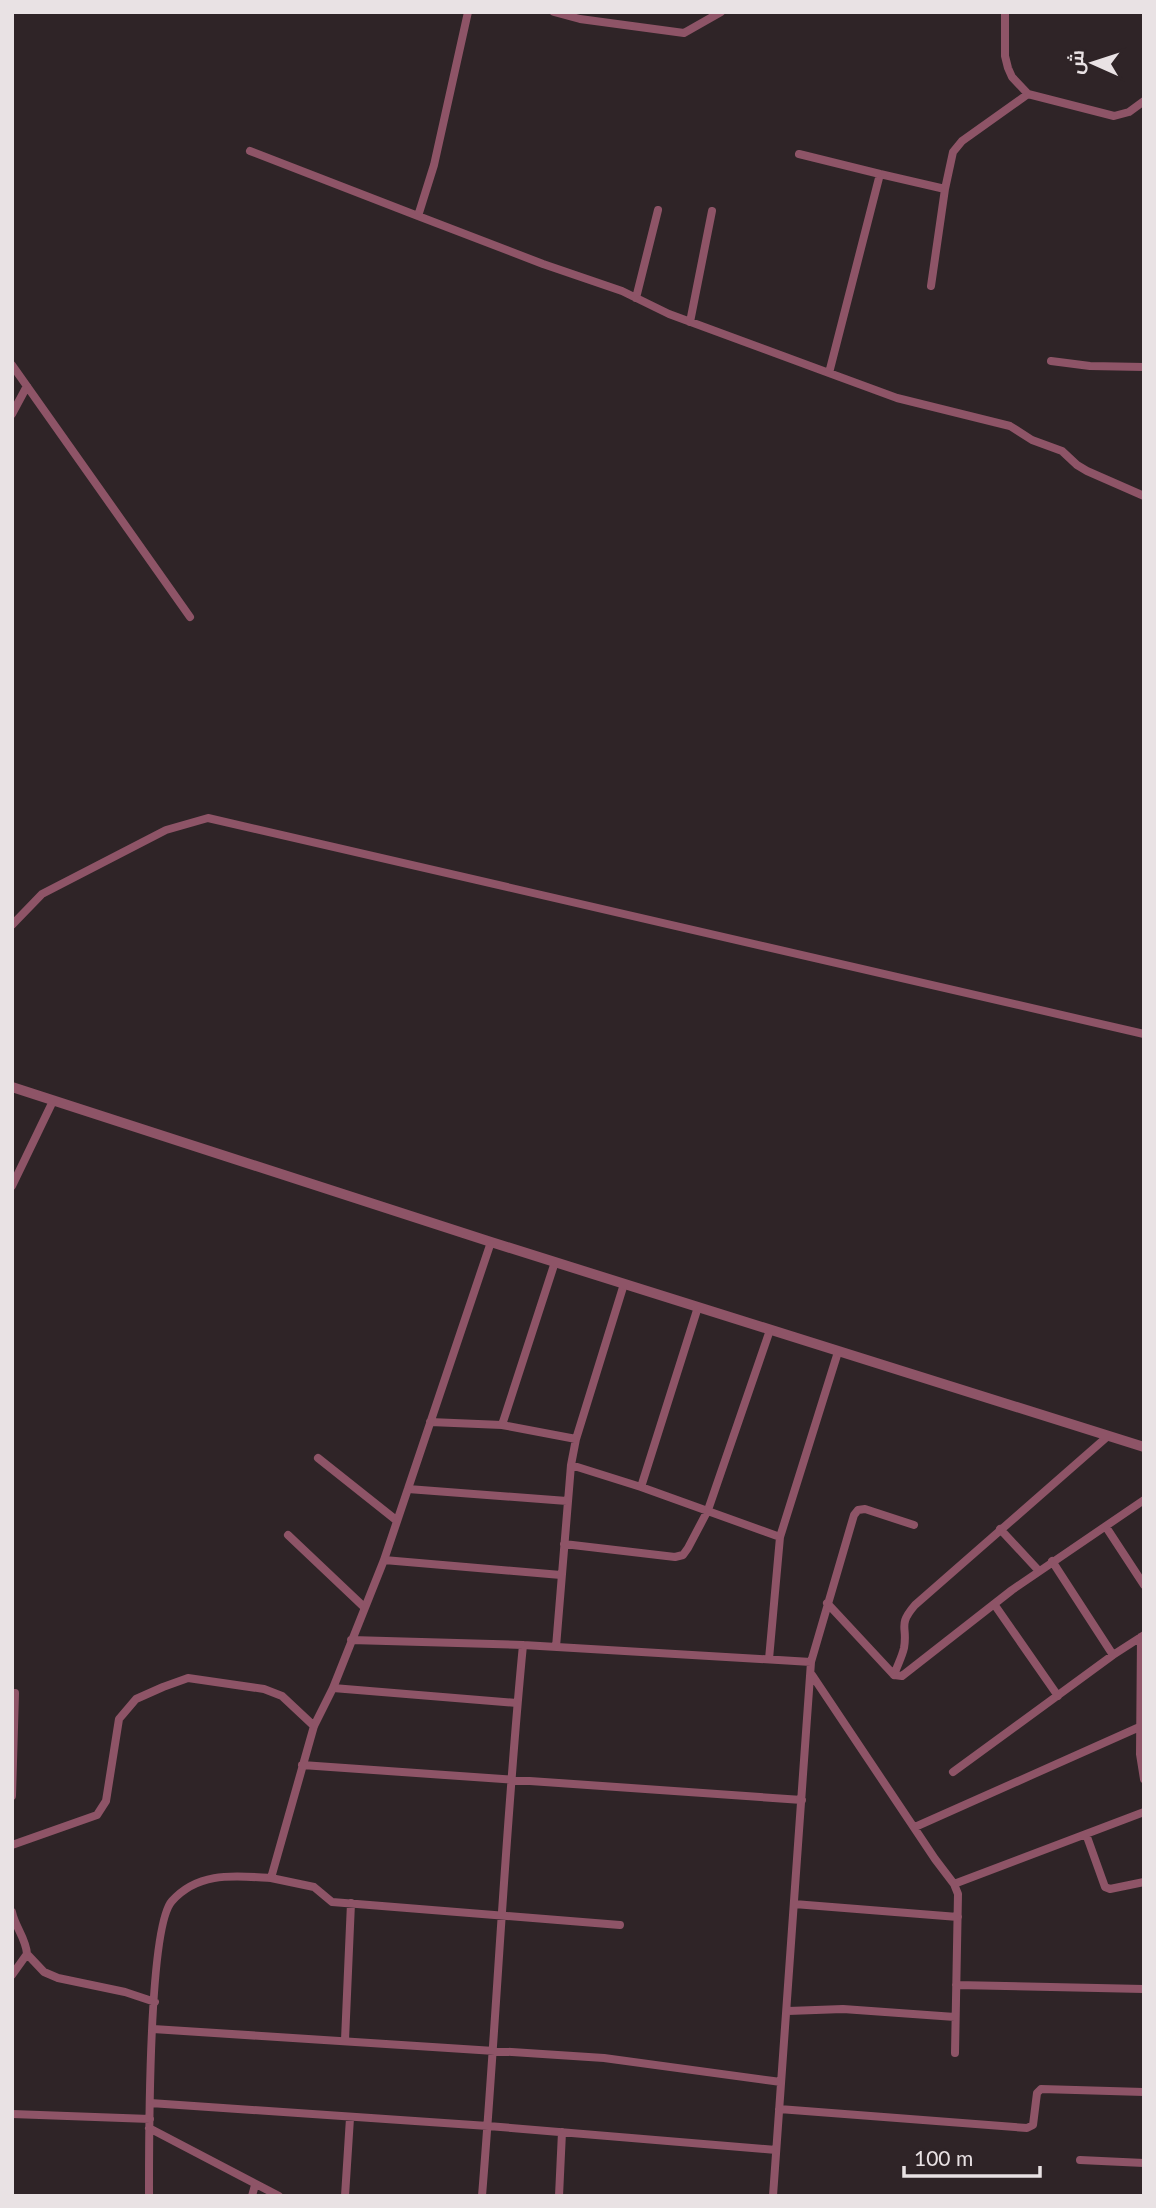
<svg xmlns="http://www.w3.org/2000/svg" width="1156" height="2208" font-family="Lato,Cairo,sans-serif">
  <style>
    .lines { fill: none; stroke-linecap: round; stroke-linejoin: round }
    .minor { stroke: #8e5467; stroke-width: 8 }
    .tertiary { stroke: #8e5467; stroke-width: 10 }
  </style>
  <rect width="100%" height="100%" fill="#2f2427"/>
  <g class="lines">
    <path class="minor" d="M554,12L580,19L684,33L721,12
      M1005,12V56L1008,68L1012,77L1028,94L1114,116L1129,112L1144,101
      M250,151L418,216L434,165L468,12
      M880,174L945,189L953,152L962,141L1028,94
      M418,216L543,264L622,291L669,314L829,373L880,174L799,154
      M931,286L945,189
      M636,298L658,210
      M690,322L712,211
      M1051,361L1090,366L1144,367
      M12,365L190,617
      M829,373L897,398L1010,426L1032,440L1062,451L1077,465L1087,471L1144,496
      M12,414L27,386
      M12,925L42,894L166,830L208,818L1144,1034
      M12,1186L53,1101
      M430,1422L502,1425L576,1439
      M502,1425L555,1262
      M318,1458L396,1520
      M571,1465L641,1487L780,1537
      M641,1487L698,1307
      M408,1489L567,1501
      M1106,1527L1144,1585
      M1000,1529L1039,1571
      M288,1535L364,1607
      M564,1544L675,1557L683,1555L688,1548L708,1510L770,1330
      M384,1560L561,1575
      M1052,1561L1113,1655
      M827,1603L894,1675C897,1666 902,1657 904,1648C908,1626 897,1626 915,1605L1108,1436
      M994,1604L1058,1696
      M1141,1637L1140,1754L1144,1779
      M351,1640L523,1645L811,1662
      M556,1647L571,1465L576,1439L624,1284
      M769,1659L780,1537L838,1352
      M812,1675L935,1859L954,1884L958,1894L955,2053
      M894,1675L902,1676L1012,1590L1144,1500
      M333,1688L517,1703
      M302,1765L802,1800
      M953,1772L1113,1655L1144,1635
      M12,1796L15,1693
      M915,1827L1144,1725
      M1086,1834L1105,1887L1110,1889L1144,1882
      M12,1845L97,1815L106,1801L119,1719L136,1699L163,1687L188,1678L264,1689L282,1696L314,1726
      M271,1878L314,1887L332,1902L620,1925
      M954,1884L1144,1812
      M794,1904L958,1917
      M12,1912C15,1927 26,1938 27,1954L12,1975
      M27,1954L44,1972L58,1978L125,1992L155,2002
      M956,1985L1144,1989
      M788,2011L843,2009L955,2017
      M153,2029L604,2058L781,2082
      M345,2040L351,1903
      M150,2103L488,2126L776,2150
      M779,2109L1027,2128L1033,2125L1037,2093L1041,2089L1144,2092
      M12,2114L150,2119
      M149,2128L279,2196
      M1080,2160L1144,2163
      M149,2196C149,2149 148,1927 172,1901C199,1871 235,1876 271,1878L314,1726L333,1688L384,1560L491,1242
      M252,2196L255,2185
      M345,2196L350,2118
      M482,2196C497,2012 505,1829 523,1645
      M559,2196L562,2132
      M773,2196L811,1662L854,1515L858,1510L865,1509L914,1525"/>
    <path class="tertiary" d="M12,1087L491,1242L1144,1447"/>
  </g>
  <rect width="1156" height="2208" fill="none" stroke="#e9e2e4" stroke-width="28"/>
  <g transform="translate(1093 63) rotate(273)" stroke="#2f2427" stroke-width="5" paint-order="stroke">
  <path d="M0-5L12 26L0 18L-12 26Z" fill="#e9e2e4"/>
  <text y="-10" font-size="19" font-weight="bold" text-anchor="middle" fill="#e9e2e4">ش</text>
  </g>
  <path d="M904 2166v10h136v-10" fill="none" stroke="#e9e2e4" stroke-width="3.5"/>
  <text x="914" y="2166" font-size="21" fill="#e9e2e4" stroke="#2f2427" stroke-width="5" paint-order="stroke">100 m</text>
</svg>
